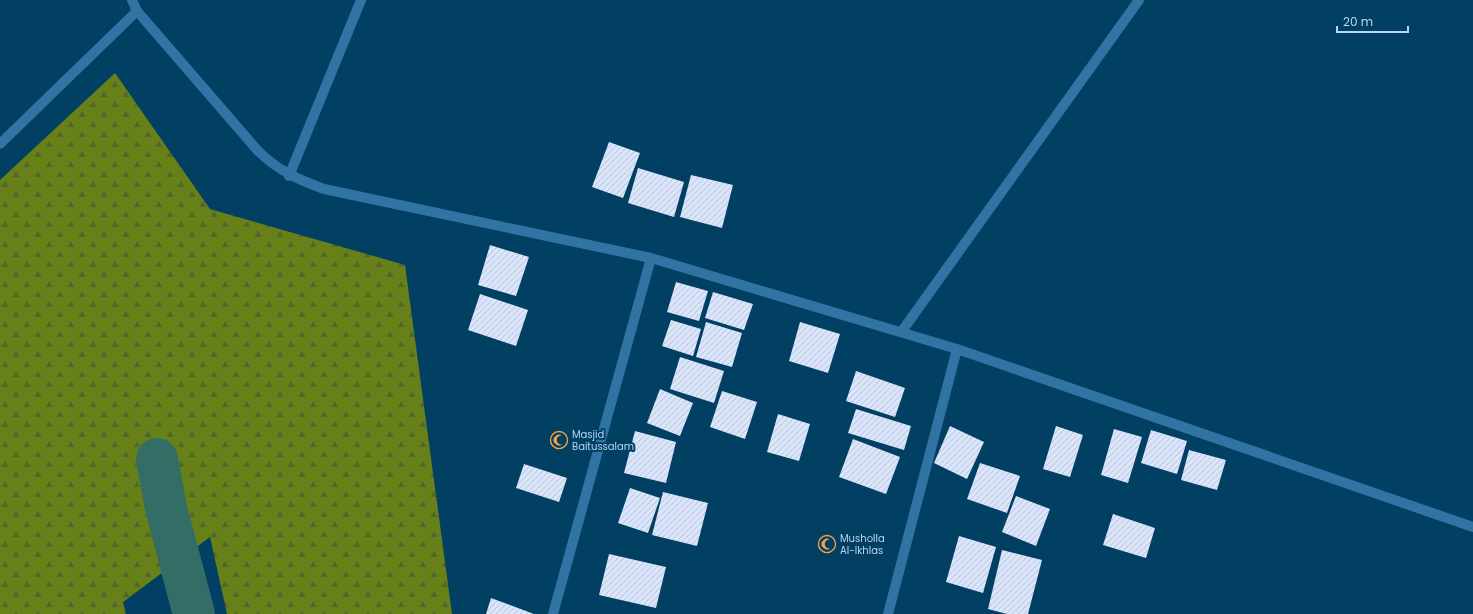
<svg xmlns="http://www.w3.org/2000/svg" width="1473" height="614" font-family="Poppins,sans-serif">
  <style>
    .forest { fill: url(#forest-firs) }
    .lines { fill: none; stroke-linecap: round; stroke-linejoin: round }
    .river { stroke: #326e65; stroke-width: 42 }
    .building { fill: url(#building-hatch) }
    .minor { stroke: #3173a2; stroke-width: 10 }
    .labels { text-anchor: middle; stroke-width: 4; stroke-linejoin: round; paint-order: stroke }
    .poi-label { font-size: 10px; fill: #b4d6f2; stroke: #013f63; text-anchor: start }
  </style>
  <defs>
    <pattern id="forest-firs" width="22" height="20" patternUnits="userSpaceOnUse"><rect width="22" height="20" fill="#678018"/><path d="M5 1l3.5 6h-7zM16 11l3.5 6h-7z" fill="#53662c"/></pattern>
    <pattern id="building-hatch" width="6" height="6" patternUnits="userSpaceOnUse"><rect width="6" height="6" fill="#dae5fb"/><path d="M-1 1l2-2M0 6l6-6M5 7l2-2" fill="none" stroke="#b9c4d7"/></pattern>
  </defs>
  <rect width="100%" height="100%" fill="#013f63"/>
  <path class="forest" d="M115,73L210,209L405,265L452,614H227L210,537L123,602L126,614H0V180Z"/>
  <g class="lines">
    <path class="river" d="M157,459L166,508L194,614"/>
  </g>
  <path class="building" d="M609,142L640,153L623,198L592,187Z
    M638,168L684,182L674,217L628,203Z
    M691,175L733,185L722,228L680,217Z
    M490,245L529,257L516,296L478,285Z
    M676,282L708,291L699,321L667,312Z
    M713,292L753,304L744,330L705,318Z
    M480,294L528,310L516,346L468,330Z
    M671,320L701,329L693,356L662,346Z
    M706,322L742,333L732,367L696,357Z
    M800,322L840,334L828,373L789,361Z
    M680,357L724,371L714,403L670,389Z
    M856,371L905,388L895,417L846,401Z
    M660,389L693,403L680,436L647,423Z
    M722,391L757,402L745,439L710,427Z
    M856,409L911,426L904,450L848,433Z
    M778,414L810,424L799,461L767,452Z
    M950,426L984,442L967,479L934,463Z
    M1056,426L1083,435L1070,477L1043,469Z
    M1114,429L1142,437L1128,483L1101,475Z
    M1151,430L1187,441L1177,474L1141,463Z
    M635,431L676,442L666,483L624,473Z
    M853,439L900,457L886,494L839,477Z
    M1189,450L1226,460L1217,490L1181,480Z
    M980,463L1020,476L1007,513L967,499Z
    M524,464L567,478L559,502L516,488Z
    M630,488L660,498L648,533L618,523Z
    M663,492L708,503L697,546L652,535Z
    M1016,496L1050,509L1036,546L1002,532Z
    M1113,514L1155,528L1146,558L1103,545Z
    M959,536L996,547L983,593L946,582Z
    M1002,550L1042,560L1028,614H1007L988,609Z
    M609,554L666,567L656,608L599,595Z
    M491,598L534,614H486Z"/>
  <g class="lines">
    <path class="minor" d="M132,0L137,11L258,151C279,171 297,179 324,189L651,258L957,349L1473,527
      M0,144L137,11
      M289,176L361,0
      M902,331L1139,0
      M553,614L651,258
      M888,614L957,349"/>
  </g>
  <defs>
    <g id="mosque-ring" transform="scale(0.9)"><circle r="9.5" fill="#013f63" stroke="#f7a149" stroke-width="1.5"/><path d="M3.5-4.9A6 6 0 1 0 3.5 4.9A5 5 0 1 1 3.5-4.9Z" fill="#f7a149"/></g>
  </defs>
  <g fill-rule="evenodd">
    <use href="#mosque-ring" x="559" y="440"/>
    <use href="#mosque-ring" x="827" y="544"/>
  </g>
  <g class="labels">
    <g class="poi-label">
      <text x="572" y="438">Masjid<tspan x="572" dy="12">Baitussalam</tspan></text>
      <text x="840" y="542">Musholla<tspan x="840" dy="12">Al-Ikhlas</tspan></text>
    </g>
  </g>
  <path d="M1337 26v6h71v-6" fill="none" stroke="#b4d6f2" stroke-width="2"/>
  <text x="1343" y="26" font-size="12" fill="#b4d6f2" stroke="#013f63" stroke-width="3" paint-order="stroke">20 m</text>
</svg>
